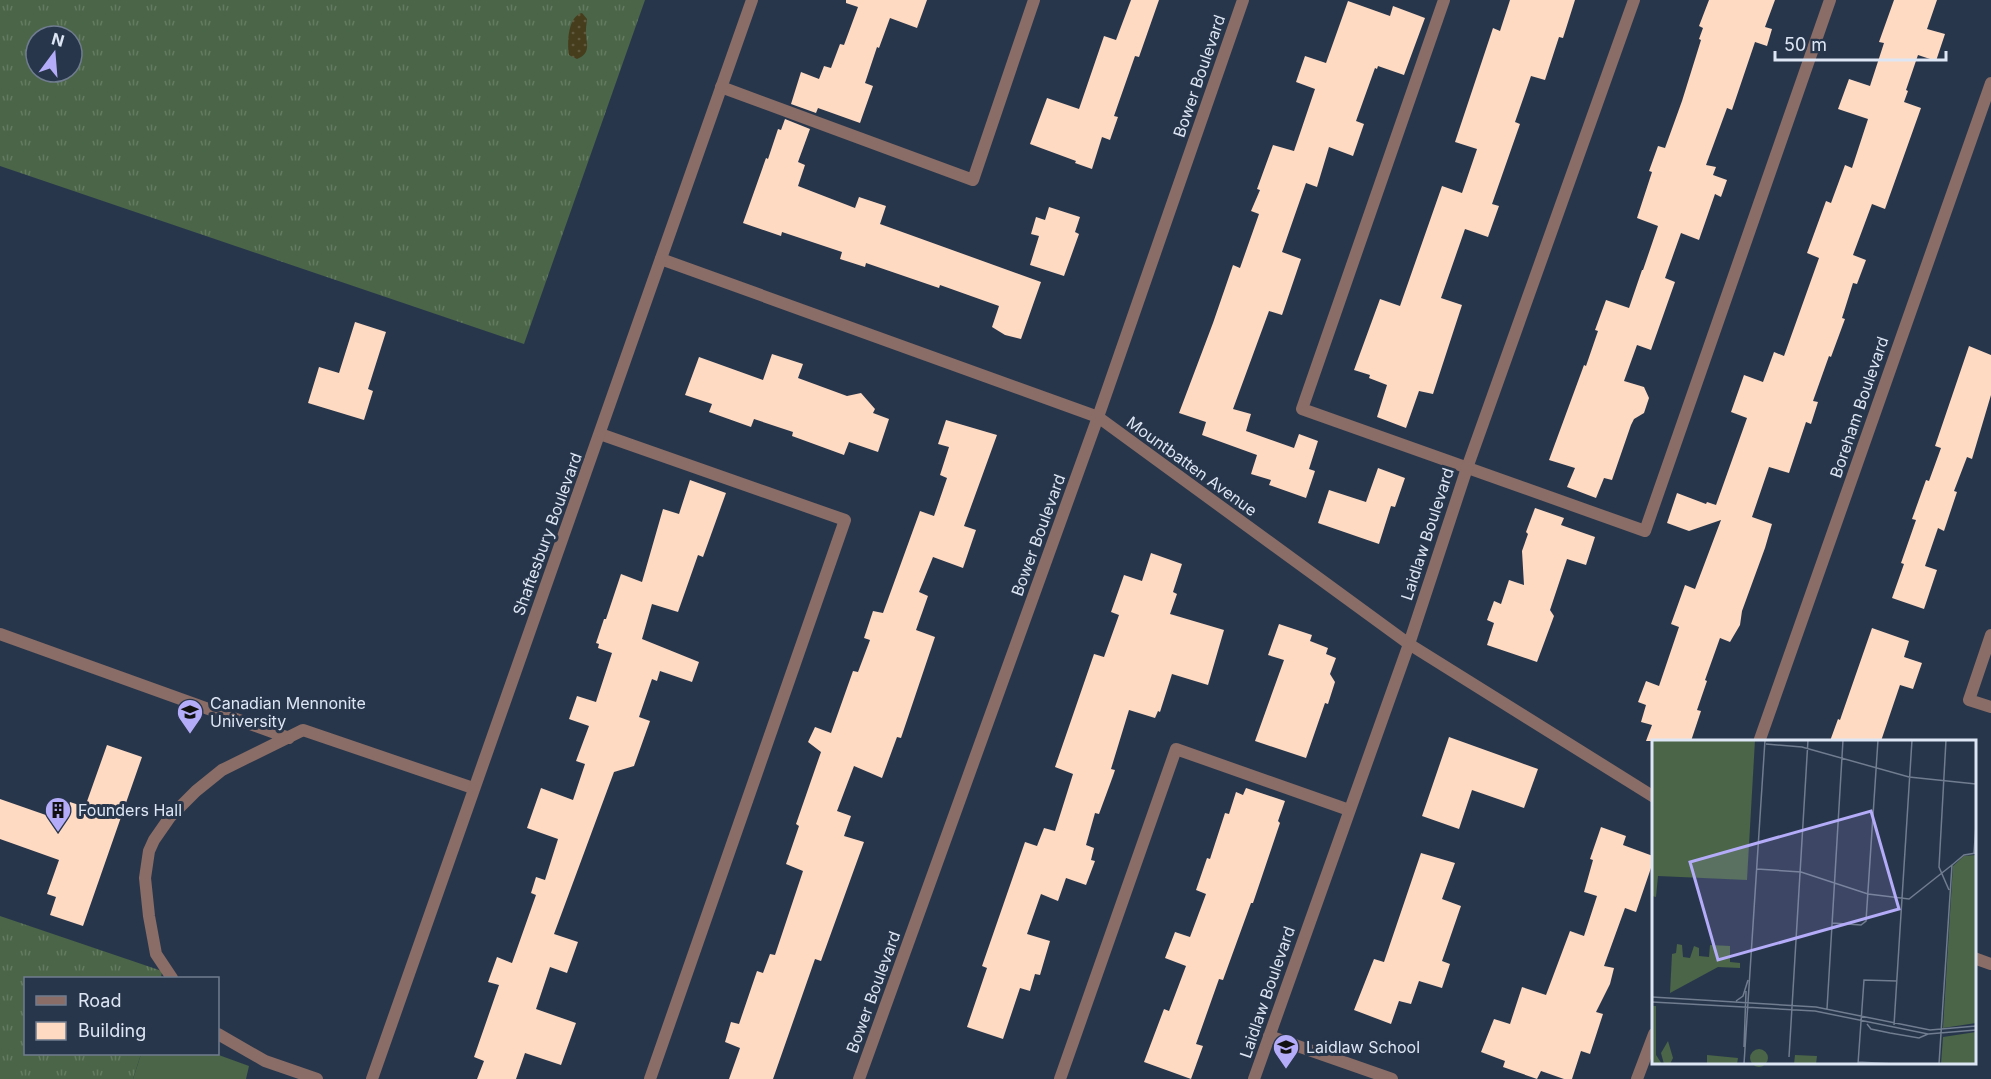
<svg xmlns="http://www.w3.org/2000/svg" width="1991" height="1079" font-family="Inter,sans-serif">
  <style>
    .grass { fill: url(#grass-tufts); fill-rule: evenodd }
    .sand { fill: url(#sand-dots) }
    .park { fill: #4a6547 }
    .building { fill: #ffdac2 }
    .lines { fill: none; stroke-linecap: round; stroke-linejoin: round }
    .service { stroke: #8a6d66; stroke-width: 12 }
    .minor { stroke: #8a6d66; stroke-width: 12 }
    .tertiary { stroke: #8a6d66; stroke-width: 12 }
    .labels { text-anchor: middle; stroke-width: 6; stroke-linejoin: round; paint-order: stroke }
    .street-label { font-size: 16px; fill: #dde6f4; stroke: #28364c }
    .poi-label { font-size: 16px; fill: #dde6f4; stroke: #28364c; text-anchor: start }
    .inset-road { fill: none; stroke: #707c8f; stroke-width: 1.5 }
    .view { fill: #b4acf9; fill-opacity: 0.15; stroke: #b4acf9; stroke-width: 3 }
    .inset-edge { fill: none; stroke: #dde6f4; stroke-width: 3 }
  </style>
  <defs>
    <pattern id="grass-tufts" width="24" height="20" patternUnits="userSpaceOnUse" patternTransform="scale(1.5)"><rect width="24" height="20" fill="#4a6547"/><path d="M3 7l-1-3M5 7V3M7 7l1-3M15 17l-1-3M17 17v-4M19 17l1-3" fill="none" stroke="#647b62"/></pattern>
    <pattern id="sand-dots" width="8" height="8" patternUnits="userSpaceOnUse" patternTransform="scale(1.5)"><rect width="8" height="8" fill="#463d1d"/><path d="M2 2h.1M6 6h.1" fill="none" stroke="#60593e" stroke-width="1.8" stroke-linecap="round"/></pattern>
  </defs>
  <rect width="100%" height="100%" fill="#28364c"/>
  <path class="grass" d="M0,0H645L524,344L0,166ZM36,36H72V72H36Z
    M0,916L162,971L161,978H26V1054H141L133,1079H0Z"/>
  <path class="sand" d="M582,13L587,19C587,22 586,26 586,29C585,41 593,53 577,59L569,55C567,42 568,16 582,13Z"/>
  <path class="park" d="M141,1054H216L249,1066L246,1079H133Z"/>
  <path class="building" d="M846,0H927L917,28L890,18L879,48L877,47L865,83L873,86L860,123L818,108L816,113L791,104L801,72L819,79L824,66L831,68L840,44L844,45L858,7L846,3Z
    M1131,0H1159L1139,57L1135,56L1114,116L1118,117L1110,140L1102,137L1092,169L1075,163L1076,161L1030,144L1047,98L1079,109L1104,36L1116,40Z
    M1510,0H1575L1563,38L1559,37L1545,80L1531,76L1515,122L1520,124L1492,204L1499,206L1488,237L1465,229L1441,298L1462,305L1433,394L1419,391L1406,428L1377,417L1387,385L1369,378L1370,375L1354,370L1380,299L1400,306L1442,186L1462,193L1477,149L1455,142L1493,28L1500,31Z
    M1709,0H1775L1765,27L1772,29L1767,46L1755,42L1732,110L1727,108L1706,165L1716,167L1713,175L1727,180L1721,197L1715,194L1699,240L1681,233L1665,278L1675,282L1651,350L1637,345L1624,381L1644,387L1649,398L1644,413L1634,419L1631,425L1612,480L1604,478L1596,498L1567,487L1575,468L1549,460L1584,365L1586,366L1598,331L1595,330L1606,300L1629,308L1642,270H1643L1658,226L1637,218L1652,172L1649,171L1658,146L1665,148L1682,101L1701,40L1699,39L1703,28L1699,26Z
    M1894,0H1937L1927,29L1945,34L1936,61L1918,55L1906,90L1908,91L1904,102L1921,108L1885,209L1872,204L1853,255L1866,260L1857,284L1853,283L1842,318L1845,319L1831,357L1829,356L1813,401L1818,402L1811,424L1806,422L1789,473L1769,467L1752,517L1772,524L1765,548L1742,611L1740,625L1730,642L1720,638L1705,680L1707,681L1697,710L1701,711L1691,741H1646L1652,725L1641,722L1646,705L1638,702L1646,681L1659,686L1679,627L1671,624L1685,585L1695,589L1721,520L1689,531L1667,523L1677,493L1706,504L1707,502L1716,505L1747,418L1731,412L1744,375L1763,382L1774,352L1784,356L1819,258L1807,253L1826,201L1831,203L1845,165L1852,168L1868,119L1838,109L1849,79L1870,86L1884,43L1879,42Z
    M1348,1L1390,16L1393,6L1425,18L1404,75L1378,66L1377,69L1375,68L1356,121L1364,124L1353,156L1329,147L1317,187L1306,183L1282,252L1301,259L1282,315L1269,311L1233,409L1251,414L1246,431L1294,448L1299,434L1318,441L1309,469L1315,471L1306,498L1269,485L1271,480L1251,474L1257,455L1202,435L1206,422L1179,413L1213,323L1233,265L1240,268L1259,214L1251,211L1260,190L1257,189L1273,145L1294,151L1315,89L1296,82L1305,56L1326,63Z
    M785,119L810,129L798,162L805,165L798,186L855,208L859,197L886,206L880,224L1041,282L1021,339L1005,335L992,327L999,306L940,285L939,288L866,263L865,267L840,259L842,252L782,232L781,236L743,223L766,158L768,159L778,129L781,130Z
    M1049,207L1080,217L1075,232L1079,234L1064,276L1030,265L1039,236L1031,234L1036,217L1045,220Z
    M355,322L386,332L368,389L373,391L364,420L308,403L319,367L339,373Z
    M1969,346L1991,355V395L1972,459L1967,457L1954,491L1957,492L1944,531L1938,528L1925,566L1937,570L1924,609L1892,598L1904,564L1901,563L1916,520L1912,519L1926,480L1929,481L1941,448L1935,446Z
    M772,354L803,364L798,378L847,396L861,393L875,409L873,413L889,419L878,452L849,442L844,455L792,436L793,432L754,419L751,427L709,412L712,404L685,395L699,357L763,380Z
    M946,420L997,435L964,526L976,530L963,568L933,557L919,592L928,596L916,630L935,637L901,738L897,737L882,778L854,766L837,811L851,816L844,836L864,842L821,961L815,959L773,1079H729L740,1048L725,1042L731,1022L739,1024L757,971L763,973L770,954L775,955L803,871L786,864L799,826L796,824L821,752L808,742L815,727L831,733L853,671L858,672L870,640L864,638L873,611L883,613L920,511L934,516L947,478L940,475L949,447L938,444Z
    M1378,468L1405,478L1395,507L1391,506L1379,544L1318,523L1329,490L1366,502Z
    M690,480L726,493L703,557L698,555L678,612L652,604L642,639L699,662L692,682L660,671L657,681L652,679L639,717L650,721L634,766L614,772L554,934L578,942L567,973L550,967L536,1009L576,1023L561,1065L525,1053L516,1079H477L484,1061L474,1057L499,985L488,982L497,957L512,963L536,895L531,893L536,877L545,880L558,839L527,828L541,788L573,800L585,764L576,761L589,726L569,719L577,696L596,702L612,653L598,648L599,644L596,643L604,619H606L621,574L642,582L663,509L679,514Z
    M1535,508L1564,518L1561,525L1595,537L1586,565L1567,559L1550,610L1554,616L1537,662L1487,645L1494,623L1487,620L1494,601L1501,604L1509,580L1524,585L1522,551L1528,534L1526,532Z
    M1151,553L1182,564L1173,592L1177,594L1170,614L1224,630L1208,685L1172,674L1160,712L1158,711L1155,718L1129,710L1111,769L1115,770L1113,776L1099,814L1095,813L1086,845L1094,848L1091,860L1095,861L1086,885L1066,878L1058,901L1041,894L1027,934L1050,941L1040,975L1035,974L1030,991L1020,988L1003,1039L967,1027L987,968L982,966L1025,842L1037,846L1044,828L1055,831L1073,774L1055,767L1094,654L1104,657L1119,615L1111,612L1124,575L1142,581Z
    M1279,624L1312,635L1310,641L1328,648L1326,654L1336,658L1330,674L1335,682L1328,704L1325,703L1306,758L1255,741L1284,660L1268,655Z
    M1872,628L1909,641L1904,657L1922,663L1913,689L1900,685L1881,741H1830L1838,719L1840,720Z
    M1449,737L1538,769L1524,808L1472,790L1459,829L1422,816Z
    M107,745L142,757L83,926L50,915L56,897L47,894L59,860L0,839V799L63,821L70,802L85,807Z
    M1246,788L1285,801L1278,821L1280,823L1253,903H1251L1223,980L1219,979L1196,1044L1203,1046L1191,1079L1144,1062L1164,1009L1169,1011L1186,966L1165,958L1175,932L1190,937L1206,894L1196,890L1207,858L1210,859L1225,813L1229,814L1236,792L1243,795Z
    M1601,827L1626,836L1623,845L1653,856V862L1636,912L1625,908L1604,966L1614,968L1610,984L1596,1012L1603,1014L1590,1054L1581,1051L1572,1079H1564L1541,1071L1537,1079L1503,1067L1505,1061L1481,1052L1494,1019L1510,1024L1522,987L1546,995L1570,931L1584,936L1597,896L1584,892L1593,860L1590,859Z
    M1421,853L1455,863L1442,899L1461,906L1442,961L1450,964L1442,988L1419,981L1411,1004L1399,1001L1391,1024L1354,1010L1374,959L1384,962Z"/>
  <g class="lines">
    <path class="service" d="M1444,0L1302,409L1645,531L1830,0
      M721,87L973,180L1034,0
      M600,434L845,520L650,1079
      M0,634L289,738
      M1991,635L1969,700L1991,707
      M172,978L156,954L149,916L145,878L149,851L154,840L170,817L196,791L222,770L303,730L473,788
      M218,1034L265,1061L317,1079
      M1060,1079L1176,749L1349,810"/>
    <path class="minor" d="M661,259L1098,417L1409,644L1654,797
      M1759,742L1991,83
      M1974,958L1991,964
      M1269,1036L1392,1079
      M859,1079L1098,417L1243,0
      M1254,1079L1409,644L1467,468L1634,0
      M1637,1079L1654,1034"/>
    <path class="tertiary" d="M372,1079L752,0"/>
  </g>
  <defs>
    <g id="university-pin" transform="scale(1.35)"><path d="M0 17L-7.5 6A9.5 9.5 0 1 1 7.5 6Z" fill="#b4acf9" stroke="#28364c"/><path d="M0-5L7-2L0 1L-7-2ZM-4 1L0 2.5L4 1V4Q0 6-4 4Z" fill="#111"/></g>
    <g id="building-pin" transform="scale(1.35)"><path d="M0 17L-7.5 6A9.5 9.5 0 1 1 7.5 6Z" fill="#b4acf9" stroke="#28364c"/><path d="M-4-6H4V6H1V3H-1V6H-4ZM-2.5-4.3h1.7v1.8h-1.7ZM.8-4.3h1.7v1.8H.8ZM-2.5-1h1.7V.8h-1.7ZM.8-1h1.7V.8H.8Z" fill="#111"/></g>
    <g id="school-pin" transform="scale(1.35)"><path d="M0 17L-7.5 6A9.5 9.5 0 1 1 7.5 6Z" fill="#b4acf9" stroke="#28364c"/><path d="M0-5L7-2L0 1L-7-2ZM-4 1L0 2.5L4 1V4Q0 6-4 4Z" fill="#111"/></g>
  </defs>
  <g fill-rule="evenodd">
    <use href="#university-pin" x="190" y="712"/>
    <use href="#building-pin" x="58" y="810"/>
    <use href="#school-pin" x="1286" y="1047"/>
  </g>
  <g class="labels">
    <g class="street-label">
      <text transform="translate(1199 76) rotate(-71)" y="6">Bower Boulevard</text>
      <text transform="translate(1859 407) rotate(-71)" y="6">Boreham Boulevard</text>
      <text transform="translate(1192 466) rotate(36)" y="6">Mountbatten Avenue</text>
      <text transform="translate(547 534) rotate(-70)" y="6">Shaftesbury Boulevard</text>
      <text transform="translate(1427 534) rotate(-72)" y="6">Laidlaw Boulevard</text>
      <text transform="translate(1038 535) rotate(-70)" y="6">Bower Boulevard</text>
      <text transform="translate(873 992) rotate(-70)" y="6">Bower Boulevard</text>
      <text transform="translate(1267 992) rotate(-71)" y="6">Laidlaw Boulevard</text>
    </g>
    <g class="poi-label">
      <text x="210" y="709">Canadian Mennonite<tspan x="210" dy="18">University</tspan></text>
      <text x="78" y="816">Founders Hall</text>
      <text x="1306" y="1053">Laidlaw School</text>
    </g>
  </g>
  <g transform="translate(1652 740)">
    <rect width="324" height="324" fill="#28364c"/>
    <path d="M0,0H103L95,140L6,136L4,157L0,156ZM25,204L30,205L31,217L38,218L42,206L47,208V216L57,217L58,205L78,206V222L88,223V228L66,227L18,253L20,214L24,213ZM55,315L86,318L85,324H55Z" fill="#4a6547"/>
    <path d="M0,266H4V315L10,324H0ZM16,301L21,318L18,324H12L9,313Z" fill="#4a6547"/>
    <path d="M324,115V283L291,288L301,126L312,116ZM324,292V324H289L291,297ZM98 318a9 9 0 1 1 18 0a9 9 0 1 1-18 0ZM143,315L165,316L164,324H142Z" fill="#4a6547"/>
    <path class="inset-road" d="M294,0L287,127L297,150M114,4L150,7L257,37L324,44M322,113L324,85M105,129L149,132L216,154L257,159L300,125M180,183L209,185L214,181L226,0M0,257L164,267L278,290L324,286M84,261L91,256L96,240M0,262L163,271L276,294L324,290M175,269L191,0M215,284L219,289L238,293L267,298L276,294M242,285L260,0M92,307L94,251M137,317L156,0M206,322L242,324M92,324L113,0M206,324L212,240L245,241M287,324L300,125L312,115L324,113"/>
    <path class="view" d="M219,71L247,169L66,220L38,122Z"/>
    <rect width="324" height="324" class="inset-edge"/>
  </g>
  <rect x="24" y="977" width="195" height="78" fill="#28364c" stroke="#707c8f" stroke-width="1.5"/>
  <rect x="36" y="996" width="30" height="9" fill="#8a6d66" stroke="#707c8f" stroke-width="1.5"/>
  <text x="78" y="1007" font-size="18" fill="#dde6f4">Road</text>
  <rect x="36" y="1022" width="30" height="18" fill="#ffdac2" stroke="#707c8f" stroke-width="1.5"/>
  <text x="78" y="1037" font-size="18" fill="#dde6f4">Building</text>
  <g transform="translate(54 54) rotate(16)"><circle r="28" fill="#28364c" stroke="#707c8f" stroke-width="1.5"/>
  <path d="M0-4.5L10 22L0 15L-10 22Z" fill="#b4acf9"/>
  <text y="-9" font-size="16" font-weight="bold" text-anchor="middle" fill="#dde6f4">N</text>
  </g>
  <path d="M1775 51v9h171v-9" fill="none" stroke="#dde6f4" stroke-width="3"/>
  <text x="1784" y="51" font-size="18" fill="#dde6f4" stroke="#28364c" stroke-width="4.5" paint-order="stroke">50 m</text>
</svg>
